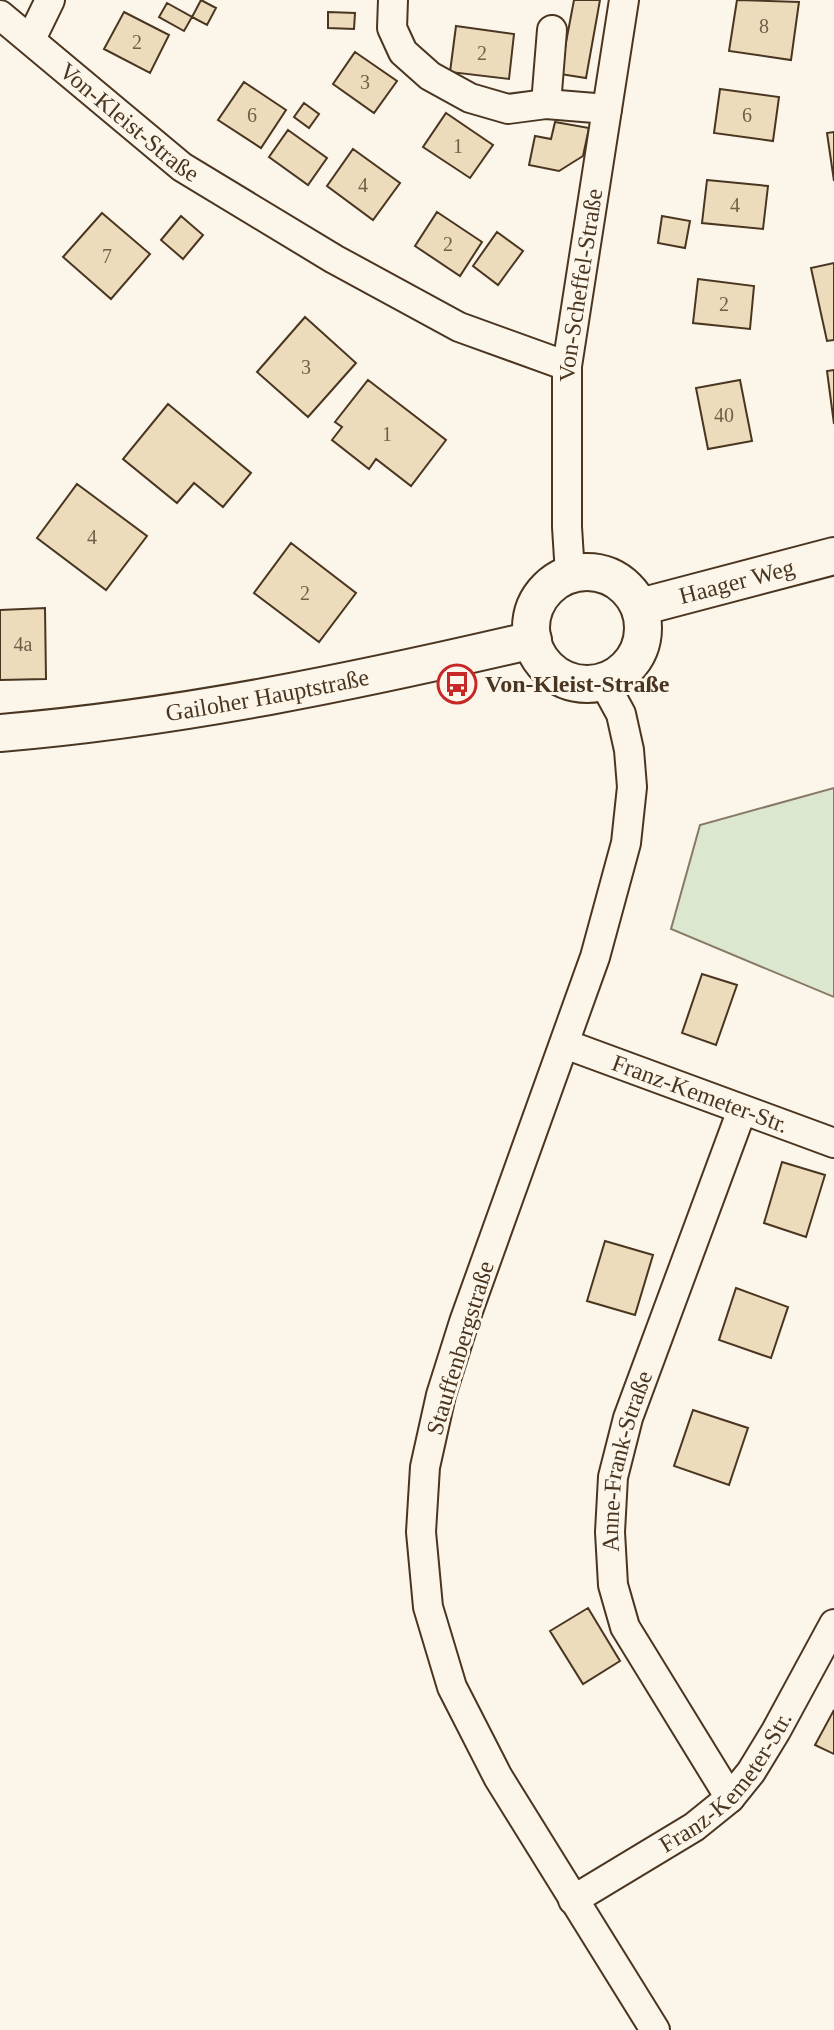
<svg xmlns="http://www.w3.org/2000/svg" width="834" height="2030" font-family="Georgia,serif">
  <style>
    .green { fill: #dce7d0; stroke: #887966; stroke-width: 2 }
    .building { fill: #ecdcbc; stroke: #4a3520; stroke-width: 2 }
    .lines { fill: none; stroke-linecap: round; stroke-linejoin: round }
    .minor-casing { stroke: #4a3520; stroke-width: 32 }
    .tertiary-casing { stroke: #4a3520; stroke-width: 40 }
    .minor { stroke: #fbf6e9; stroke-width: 28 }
    .tertiary { stroke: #fbf6e9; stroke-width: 36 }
    .labels { text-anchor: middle; stroke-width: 6; stroke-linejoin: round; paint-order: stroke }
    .number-label { font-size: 20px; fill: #725f47 }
    .street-label { font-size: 24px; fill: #4a3520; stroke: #fbf6e9 }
    .poi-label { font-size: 24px; font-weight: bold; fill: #4a3520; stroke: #fbf6e9; text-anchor: start }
  </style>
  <rect width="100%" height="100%" fill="#fbf6e9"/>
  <path class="green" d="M834,788V997L671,929L700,825Z"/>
  <path class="building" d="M201,0L216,8L207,25L192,17Z
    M574,0H600L586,78L560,74Z
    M737,0L799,2L791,60L729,51Z
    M167,3L192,17L184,31L159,17Z
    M124,12L169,35L150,73L104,49Z
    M328,12L355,13L354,29L328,28Z
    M456,26L514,34L509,79L450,72Z
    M355,52L397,81L374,113L333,84Z
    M244,82L286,110L261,148L218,120Z
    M720,89L779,97L773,141L714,133Z
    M304,103L319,114L309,128L294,117Z
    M446,113L493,145L470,178L423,147Z
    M555,122L589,128L583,156L559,171L529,165L535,136L551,139Z
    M288,130L327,158L308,185L269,157Z
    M834,132V181L827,133Z
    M353,149L400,183L373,220L327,186Z
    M707,180L768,186L763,229L702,223Z
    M437,212L482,242L460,276L415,246Z
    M102,213L150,254L111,299L63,257Z
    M181,216L203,235L183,259L161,240Z
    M662,216L690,221L685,248L658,243Z
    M497,232L523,251L498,285L473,266Z
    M834,263V340L827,341L811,268Z
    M698,279L754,286L750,329L693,323Z
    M305,317L356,363L308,417L257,372Z
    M834,370V424L827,371Z
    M368,380L446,440L411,486L376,459L369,469L332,440L342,427L335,422Z
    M740,380L752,441L708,449L696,388Z
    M168,404L251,473L223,507L194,483L177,503L123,459Z
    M77,484L147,536L106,590L37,538Z
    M291,543L356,593L319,642L254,593Z
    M45,608L46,679L0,680V610Z
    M702,974L737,985L716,1045L682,1033Z
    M782,1162L825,1175L806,1237L764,1223Z
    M605,1241L653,1255L635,1315L587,1301Z
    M736,1288L788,1307L771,1358L719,1340Z
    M693,1410L748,1428L729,1485L674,1466Z
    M588,1608L620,1661L583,1684L550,1631Z
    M834,1710V1754L815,1745Z"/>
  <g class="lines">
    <g class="minor-casing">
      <g id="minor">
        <path d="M393,0L392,28L403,52L430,76L470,98L508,109L546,104L607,109"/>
        <path id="s1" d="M0,15L182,167L334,259L459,327L567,366"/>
        <path d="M31,39L50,0"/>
        <path d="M546,104L552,30"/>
        <path id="s2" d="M570,574L567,527V366L624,0"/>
        <path d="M603,681L621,714L629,750L632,787L626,843L595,957L464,1322L441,1395L425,1467L421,1532L428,1607L452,1687L498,1777L655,2030"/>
        <path id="s3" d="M565,1044L834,1143"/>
        <path id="s4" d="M730,1798L625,1627L613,1585L610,1532L613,1477L628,1418L742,1110"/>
        <path id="s5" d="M573,1900L694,1827L730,1798L751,1772L776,1731L834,1624"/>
      </g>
    </g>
    <g class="tertiary-casing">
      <g id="tertiary">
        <circle cx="587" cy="628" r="56"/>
        <path id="s6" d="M640,607L834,556"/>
        <path id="s7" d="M0,733C180,718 357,681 533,640"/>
      </g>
    </g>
    <use href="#minor" class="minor"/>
    <use href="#tertiary" class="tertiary"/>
  </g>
  <defs>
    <g id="bus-ring" transform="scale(2)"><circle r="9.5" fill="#fbf6e9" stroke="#c62828" stroke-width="1.5"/><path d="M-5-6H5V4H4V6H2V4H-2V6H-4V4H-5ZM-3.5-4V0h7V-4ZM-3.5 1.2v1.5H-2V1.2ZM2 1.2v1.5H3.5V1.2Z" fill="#c62828"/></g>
  </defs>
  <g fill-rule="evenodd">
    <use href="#bus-ring" x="457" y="684"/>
  </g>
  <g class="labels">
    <g class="number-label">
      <text x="764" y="33">8</text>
      <text x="137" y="49">2</text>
      <text x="482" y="60">2</text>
      <text x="365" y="89">3</text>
      <text x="252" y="122">6</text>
      <text x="747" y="122">6</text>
      <text x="458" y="153">1</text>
      <text x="363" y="192">4</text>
      <text x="735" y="212">4</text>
      <text x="448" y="251">2</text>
      <text x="107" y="263">7</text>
      <text x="724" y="311">2</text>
      <text x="306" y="374">3</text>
      <text x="724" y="422">40</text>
      <text x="387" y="441">1</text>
      <text x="92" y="544">4</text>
      <text x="305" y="600">2</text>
      <text x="23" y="651">4a</text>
    </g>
    <g class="street-label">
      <text dy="8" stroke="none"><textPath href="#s1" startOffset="168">Von-Kleist-Straße</textPath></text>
      <text dy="8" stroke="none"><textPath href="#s2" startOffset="290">Von-Scheffel-Straße</textPath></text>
      <text dy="8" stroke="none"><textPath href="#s6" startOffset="100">Haager Weg</textPath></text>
      <text dy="8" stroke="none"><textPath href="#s7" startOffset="270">Gailoher Hauptstraße</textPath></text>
      <text dy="8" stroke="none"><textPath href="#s3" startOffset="144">Franz-Kemeter-Str.</textPath></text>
      <text transform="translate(460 1348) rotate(-73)" y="8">Stauffenbergstraße</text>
      <text dy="8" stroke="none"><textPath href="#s4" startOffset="370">Anne-Frank-Straße</textPath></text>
      <text dy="8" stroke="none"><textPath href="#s5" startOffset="196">Franz-Kemeter-Str.</textPath></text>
    </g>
    <g class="poi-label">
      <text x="485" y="692">Von-Kleist-Straße</text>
    </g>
  </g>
</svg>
